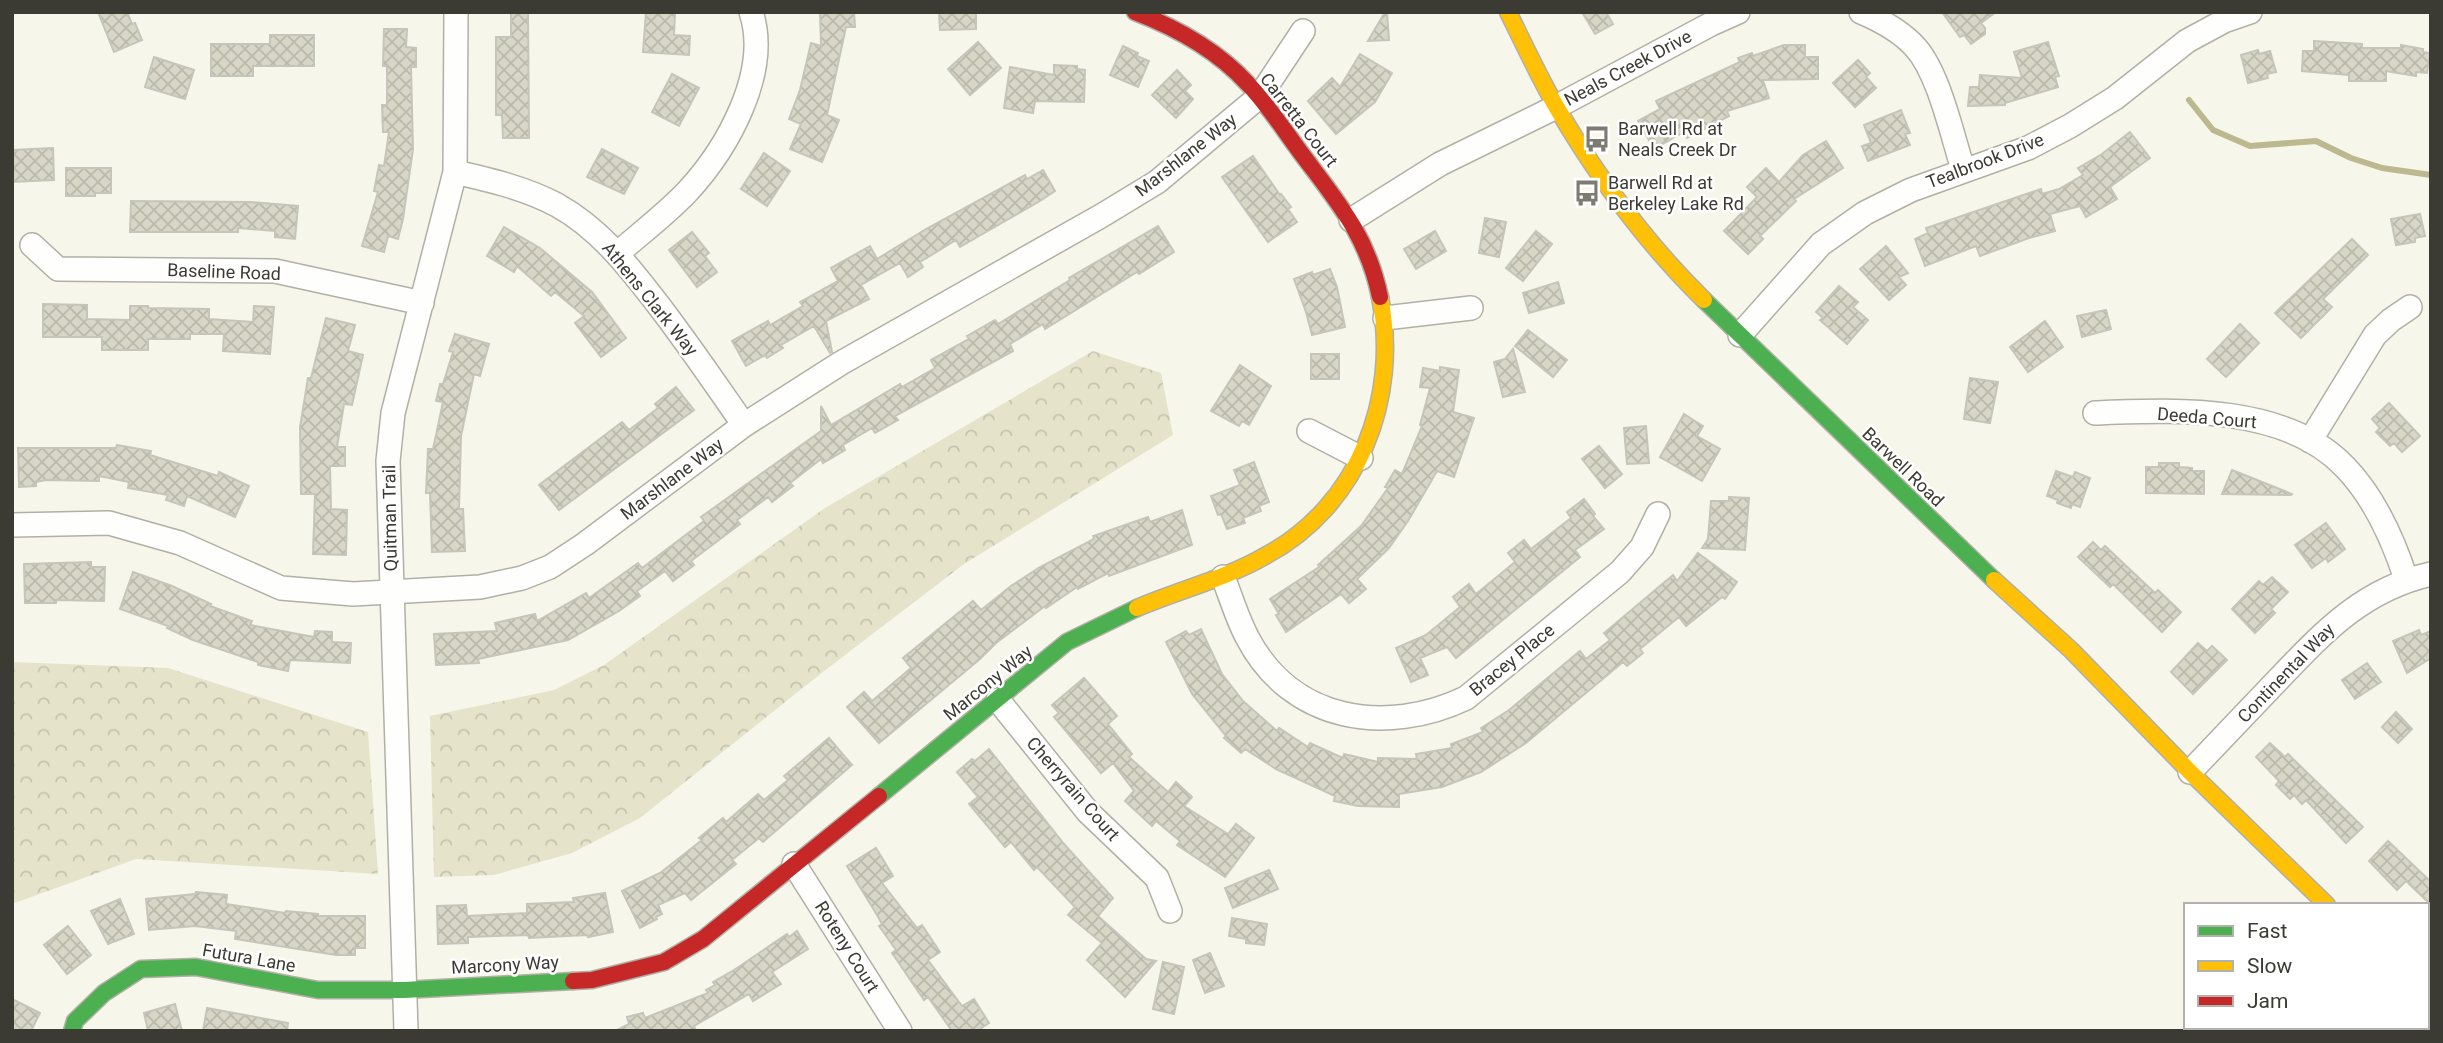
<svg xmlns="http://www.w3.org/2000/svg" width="2443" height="1043" font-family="Roboto,sans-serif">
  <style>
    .forest { fill: url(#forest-crowns) }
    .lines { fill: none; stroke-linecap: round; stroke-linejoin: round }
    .stream { stroke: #bcb88f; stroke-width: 6 }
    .building { fill: url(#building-cross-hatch); stroke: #c6c5bc; stroke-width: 2 }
    .street-casing { stroke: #b1b0a7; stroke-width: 26 }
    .fast-casing { stroke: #b1b0a7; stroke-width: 19 }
    .slow-casing { stroke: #b1b0a7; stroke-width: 19 }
    .jam-casing { stroke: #b1b0a7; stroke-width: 19 }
    .street { stroke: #fefefc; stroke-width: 23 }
    .fast { stroke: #4caf50; stroke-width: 16 }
    .slow { stroke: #ffc107; stroke-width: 16 }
    .jam { stroke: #c62828; stroke-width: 16 }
    .labels { text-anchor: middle; stroke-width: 5; stroke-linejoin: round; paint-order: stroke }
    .street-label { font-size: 18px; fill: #3c3b33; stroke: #fff }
    .poi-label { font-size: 18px; fill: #3c3b33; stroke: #fff; text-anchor: start }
  </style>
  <defs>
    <pattern id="forest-crowns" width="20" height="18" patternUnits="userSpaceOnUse" patternTransform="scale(1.75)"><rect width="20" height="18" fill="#e5e3c9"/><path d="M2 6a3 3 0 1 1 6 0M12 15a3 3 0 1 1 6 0" fill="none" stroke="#c5c4ad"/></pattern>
    <pattern id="building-cross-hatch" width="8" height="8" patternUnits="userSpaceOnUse" patternTransform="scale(1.75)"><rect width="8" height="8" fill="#d8d6c6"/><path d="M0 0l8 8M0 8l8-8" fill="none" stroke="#bab9ab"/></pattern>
  </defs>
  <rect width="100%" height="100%" fill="#f7f6ea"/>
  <path class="forest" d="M1093,351L1161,373L1173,435L964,564L819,675L640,818L572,853L494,875L434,877L430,716L554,690L604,665L825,508Z
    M12,662L168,668L368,732L378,874L136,859L12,904Z"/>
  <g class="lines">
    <path class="stream" d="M2189,100L2213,130L2250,146L2316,141L2351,158L2382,168L2431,175"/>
  </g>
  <path class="building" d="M98,12H127L132,24L135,23L142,40L114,52Z
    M511,12H528L529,138H503L502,115H496V37H511Z
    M646,12H675L674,35L690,36L689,55L643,52Z
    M820,12H854L855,27H846L827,115L839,120L822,162L790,149L801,124L789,119L800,90L811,43L821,46Z
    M939,12H976V29L940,30Z
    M1385,12H1387L1389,40L1368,41Z
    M1582,12H1606L1613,24L1595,34Z
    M1942,12H1996L1981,23L1985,28V34L1971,44L1964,35L1960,37Z
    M384,29H407L406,47L416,48V67H411L413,149L403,219L398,239L388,236L384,252L362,246L378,192L374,191L379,165L384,166L389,132H383L382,105H387V66H383Z
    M270,35H314V66H253V76H211V44H270Z
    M2314,41L2362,44V48H2401V45L2423,49V52L2430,53L2427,73L2416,72V76L2386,71V81H2349V75L2302,71L2303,51H2314Z
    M978,42L1001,68L970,95L948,69Z
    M2048,42L2059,76L2055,77L2058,87L2005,103V105L1968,106L1970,87H1979L1980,75L2022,78L2014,52Z
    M1784,45H1805V57H1818V79L1763,80L1769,98L1727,111L1729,116L1687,138L1684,132L1654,149L1638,121L1660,109L1656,101L1740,62L1738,58L1752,53L1753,56Z
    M1123,46L1138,53L1137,56L1149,61L1138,87L1110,75Z
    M2258,50L2259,54L2270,51L2276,72L2267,74L2268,78L2248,83L2241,55Z
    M1360,54L1392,73L1375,102L1336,134L1308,101L1332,78L1340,87Z
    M154,57L194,70L185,99L145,87Z
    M1858,60L1870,73L1866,77L1876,88L1855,107L1833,83Z
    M1054,65L1077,66V69L1085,70L1084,102L1035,101L1033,113L1004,108L1010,67L1054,75Z
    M1177,70L1191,85L1185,91L1193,99L1176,118L1152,95Z
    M672,74L699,88L679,126L652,112Z
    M1901,110L1910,133L1905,134L1910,145L1868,161L1862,146L1871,143L1864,125Z
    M2130,132L2150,158L2110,187L2117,199L2086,217L2080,206L2050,214L2055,231L2029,238L1980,256L1976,246L1925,266L1915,239L1928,233L1926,228L2041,189L2042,194L2059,189L2083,175L2078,168L2102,154Z
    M1826,141L1843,168L1794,199L1796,201L1760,236L1763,239L1748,254L1724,231L1757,197L1747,187L1766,168L1779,182L1803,155Z
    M53,148L54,180L12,182V150Z
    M602,149L638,168L624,194L587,177Z
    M764,153L790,171L767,206L741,189Z
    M1253,156L1280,195L1281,194L1291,207L1288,209L1297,222L1268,242L1222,177Z
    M66,168H111V193H95V196H66Z
    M1043,170L1055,191L1040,201L960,247L956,240L920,262L923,267L908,277L900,263L861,285L869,299L826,321L832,352L830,353L814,326L781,345L783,348L767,358L765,355L746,366L732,341L768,321L770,325L803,306L800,302L838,281L831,268L870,246L877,259L926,229L1025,175L1027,179Z
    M131,201L250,202L298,206L295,239L275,237V231L238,228V232H130Z
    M2420,214L2425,236L2415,238V242L2396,245L2391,219Z
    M1485,218L1506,222L1499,257L1479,253Z
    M1158,226L1174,252L1139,274L1137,272L1045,329L1043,324L1010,344L1013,351L895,416L898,420L875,433L872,428L843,445L845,450L823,463L821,459L790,483L793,486L772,502L768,497L737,520L740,524L691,561L694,565L673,581L665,571L637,591L640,596L619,611L568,640L478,659L479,663L436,665L434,634L497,631L495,623L535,614L537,621L586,593L589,598L638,563L642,568L704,521L701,517L821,431V406L831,425L900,384L902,387L935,368L931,360L969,339L967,336L995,320L998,324L1070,280L1069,278Z
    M504,227L540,248L592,292L626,338L601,357L575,323L584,316L555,292L551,296L517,266L514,272L487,256Z
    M1435,231L1446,251L1416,269L1404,249Z
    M1536,231L1552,244L1523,281L1506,268Z
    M692,232L709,253L705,256L717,272L697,287L669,250Z
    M2352,239L2368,255L2323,299L2332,307L2301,338L2275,313Z
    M1886,246L1908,273L1899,277L1906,285L1889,300L1860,269Z
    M1330,269L1337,287L1345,327L1312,335L1306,312L1294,279L1312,272L1313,275Z
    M1558,282L1564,303L1529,313L1523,293Z
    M1839,286L1858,302L1853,307L1868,320L1847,344L1820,320L1823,318L1816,312Z
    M43,304L87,305V319L130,320V306H148V308L209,309V319L253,322L254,306L274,307L270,354L223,351L224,334H190V339H148V350H102V337H43Z
    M2106,310L2111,329L2082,337L2077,316Z
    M326,318L355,325L348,351L363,355L352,405L344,404L337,447H345V466H330L331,509L347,510L346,555L313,554L315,494H301L300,427L308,378H311Z
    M2045,321L2063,347L2028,372L2010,347Z
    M2240,324L2259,343L2226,377L2207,359Z
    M1528,330L1567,360L1553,377L1515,346Z
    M455,334L489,344L480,376L474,374L461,436L459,509H463L465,551L432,552L430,493H426L428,449H433L443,402L436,401L440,384H443L453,352L449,351Z
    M1513,349L1525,392L1503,397L1494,362L1505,359Z
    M1311,354H1339V379H1311Z
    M1240,365L1271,386L1249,425L1242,421L1239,426L1211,411Z
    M1440,367L1459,370L1453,412L1474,418L1454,477L1437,471L1408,521L1389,548L1357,579L1366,589L1349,603L1341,594L1286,632L1276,615L1279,614L1270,599L1319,567L1318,565L1361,526L1388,488L1385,487L1395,470L1402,474L1422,426L1420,425L1430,388L1420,387L1423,368L1440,371Z
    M1970,378L1998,382L1990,423L1964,419Z
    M676,387L694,410L559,510L539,485L622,422L629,430L658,408L655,404Z
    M2389,403L2420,436L2402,452L2394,443L2390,446L2376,432L2380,428L2372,419Z
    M1684,414L1703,426L1697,436L1720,449L1702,481L1660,457Z
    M1646,426L1649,463L1627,464L1624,428Z
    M117,445L151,451L150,455L218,476L219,472L249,486L235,517L187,496L184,506L166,500L168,495L128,488L129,482L99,476V481L46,480L36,482V486L19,487L18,448H116Z
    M1599,446L1622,474L1605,488L1582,459Z
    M1254,462L1269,502L1259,506L1261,511L1243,518L1245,523L1227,529L1221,514L1218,515L1211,496L1240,485L1234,470Z
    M2159,463H2179V467L2192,468V471H2204V494L2146,493V467H2159Z
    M2232,470L2292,494L2291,495L2222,494Z
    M2056,471L2073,477L2075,472L2090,478L2080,507L2072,504L2071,508L2057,503L2058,500L2047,496Z
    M1729,497L1749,498L1745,550L1702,548L1708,539L1711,501H1729Z
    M1584,499L1595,514L1593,516L1604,529L1575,550L1580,557L1456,658L1447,647L1420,658L1428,675L1411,682L1396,648L1426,635L1460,607L1453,597L1469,584L1476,594L1515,562L1508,553L1524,540L1531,549L1571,518L1567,512Z
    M1182,510L1192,545L1109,576L1108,573L1078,589L1077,587L1046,608L1045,606L996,643L980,659L879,743L847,707L864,692L872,701L911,668L903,658L973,601L981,610L1011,586L1040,567L1094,539L1093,536L1148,517L1150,522Z
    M2326,523L2345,549L2328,562L2326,558L2312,568L2295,545Z
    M2093,542L2101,550L2105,546L2155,593L2158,590L2181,612L2162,632L2113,584L2110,587L2078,557Z
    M1698,553L1737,582L1725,599L1722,597L1686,626L1679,617L1640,649L1643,653L1627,666L1623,662L1526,743L1481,772L1442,787L1399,794V807L1358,806L1334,801L1335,796L1276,769L1245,749L1241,753L1224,738L1226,736L1192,694L1166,642L1186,631L1189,635L1201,629L1222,674L1243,701L1277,731L1279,728L1308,747L1310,743L1343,758L1344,754L1378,762V758L1417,759L1416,754L1452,748L1451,744L1483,732L1481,728L1509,710L1580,651L1586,659L1610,640L1604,633L1673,575L1677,581Z
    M91,562V567H105L104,601L56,600V603H25L24,564Z
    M133,572L172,586L211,604L210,606L252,621L250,625L314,637L315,631L332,632V642L351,643L350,663L290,660L288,671L258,665V662L193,640L167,628L168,626L120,609Z
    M2272,577L2288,592L2271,609L2275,613L2255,633L2232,609L2259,581L2263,585Z
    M2419,630L2421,635L2431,631V658L2407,673L2393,641Z
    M2198,643L2207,651L2212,646L2227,660L2193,694L2171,672Z
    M2367,663L2381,682L2355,699L2342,680Z
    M1084,678L1117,716L1108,724L1132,754L1129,757L1168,792L1176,782L1192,797L1184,806L1228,834L1236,824L1254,838L1225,877L1177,845L1180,841L1156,821L1152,826L1125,801L1134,791L1113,763L1101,773L1054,717L1059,713L1052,705Z
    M2396,712L2412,729L2398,743L2382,727Z
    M829,738L852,765L763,842L759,838L732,860L736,864L691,900L685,893L658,905L662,914L656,917L657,919L640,928L622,891L660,873L702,840L699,838L706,832L723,818L726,822L758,794L764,800L788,780L784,776Z
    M2270,743L2285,757L2288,754L2363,827L2346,843L2306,800L2302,804L2294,795L2290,799L2276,785L2279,781L2256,757Z
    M989,749L1064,844L1113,898L1098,916L1146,959L1156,961L1125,997L1087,960L1102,943L1068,915L1075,907L1037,867L1034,870L1011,842L1005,847L969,804L978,797L957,772L972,759L975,761Z
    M2388,841L2431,882V905L2406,881L2397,890L2369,861Z
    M876,848L893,876L882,883L917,928L922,925L940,952L928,960L962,1006L974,999L989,1023L977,1031H952L928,997L924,1000L892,953L896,950L879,926L882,924L877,915L847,866Z
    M1269,870L1278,889L1233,908L1225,888Z
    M196,892L227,895L226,904L285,913L286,911L318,914V916H365V948H355V955H336L235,939L236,931L195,926L149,930L146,899L195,894Z
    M605,893L613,932L588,937L587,935L529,938L528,935L468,937V943L438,944L437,906L466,905L467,916L527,913V904L574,902L573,898Z
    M120,899L134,934L108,944L91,911Z
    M1232,918L1267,924L1264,945L1246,943V939L1229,936Z
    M68,926L91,955L67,974L44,945Z
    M797,931L808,949L772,972L781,984L753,1001L749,994L694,1026L696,1031H615L629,1024L627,1017L643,1013L645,1018L708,993L706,990L715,985L713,982L734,970L787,934L789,937Z
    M1210,953L1224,986L1205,993L1193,960Z
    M1163,962L1184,967L1174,1014L1153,1009Z
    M12,999L40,1013L31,1031H12Z
    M175,1004L182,1031H148L144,1013Z
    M207,1008L288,1023L287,1031H203Z"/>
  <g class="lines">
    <g class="street-casing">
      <path id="street" d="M1861,12C1880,20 1902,32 1916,48C1939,74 1952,135 1963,169
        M455,172C490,180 525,188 557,205C598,228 625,262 653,298C685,339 714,382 744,425
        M1351,220L1440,164L1556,107L1711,24L1738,12
        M32,245L58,269L275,271L422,303
        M618,253C641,233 666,214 687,192C727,149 771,72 751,12
        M1385,318L1471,308
        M1740,335L1821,244L1865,213L1911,190L2028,148L2070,126L2115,98L2187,41L2224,21L2250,12
        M2095,413C2175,410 2285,404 2345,467C2375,498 2393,539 2406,579
        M1309,431L1361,458
        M2310,441L2375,335L2391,320L2410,307
        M12,525L109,523L180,543L281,588L353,594L480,587L522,578L550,567L585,544L744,425L841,363L1101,216L1157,182L1260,96L1303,31
        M1223,577C1231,597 1237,618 1247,637C1291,722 1386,736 1466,698L1620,572L1642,547L1658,514
        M998,700L1088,812L1157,878L1170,911
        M2190,772C2217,744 2244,715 2272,686C2320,636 2360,590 2431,574
        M794,864L900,1031
        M406,1031L388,461L393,413L455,172L456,12"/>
    </g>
    <g class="fast-casing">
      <path id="fast" d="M1704,300L1994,580
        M879,796L1067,642L1137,608
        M72,1031L75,1021L104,993L141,969L196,967L318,990H404L573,981"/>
    </g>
    <g class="slow-casing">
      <path id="slow" d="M1508,12C1524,44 1539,77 1557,108C1598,178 1646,243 1704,300
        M1994,580L2071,650L2190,772L2327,905
        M1137,608C1179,590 1225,579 1265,556C1359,506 1400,398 1380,297"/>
    </g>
    <g class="jam-casing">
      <path id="jam" d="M1135,12C1177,28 1217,50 1248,84C1270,107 1287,135 1307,161C1341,206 1368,239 1380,297
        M573,981L592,980L664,962L703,939L879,796
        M2427,1002L2431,1005"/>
    </g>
    <use href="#street" class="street"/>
    <use href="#fast" class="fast"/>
    <use href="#slow" class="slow"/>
    <use href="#jam" class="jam"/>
  </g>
  <defs>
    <g id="bus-bare" transform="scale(2.1)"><path d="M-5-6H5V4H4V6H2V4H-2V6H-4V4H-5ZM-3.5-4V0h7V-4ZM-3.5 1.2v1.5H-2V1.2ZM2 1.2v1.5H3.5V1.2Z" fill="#7d7c73" stroke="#fff" stroke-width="2.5" paint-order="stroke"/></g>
  </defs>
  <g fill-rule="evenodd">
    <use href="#bus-bare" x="1597" y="139"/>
    <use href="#bus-bare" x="1587" y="193"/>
  </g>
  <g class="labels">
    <g class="street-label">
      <text transform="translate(1628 68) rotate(-28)" y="6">Neals Creek Drive</text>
      <text transform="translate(1299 120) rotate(52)" y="6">Carretta Court</text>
      <text transform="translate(1186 155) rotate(-38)" y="6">Marshlane Way</text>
      <text transform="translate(1985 161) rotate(-21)" y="6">Tealbrook Drive</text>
      <text transform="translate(224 272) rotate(2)" y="6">Baseline Road</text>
      <text transform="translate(650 299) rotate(51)" y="6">Athens Clark Way</text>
      <text transform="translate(2207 418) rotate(5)" y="6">Deeda Court</text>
      <text transform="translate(1903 467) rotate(44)" y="6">Barwell Road</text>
      <text transform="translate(672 479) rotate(-37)" y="6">Marshlane Way</text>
      <text transform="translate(390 518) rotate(-91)" y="6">Quitman Trail</text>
      <text transform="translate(1512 660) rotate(-39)" y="6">Bracey Place</text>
      <text transform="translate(2286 673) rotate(-46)" y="6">Continental Way</text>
      <text transform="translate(988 683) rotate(-39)" y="6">Marcony Way</text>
      <text transform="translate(1073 789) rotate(49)" y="6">Cherryrain Court</text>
      <text transform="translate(847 947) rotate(58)" y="6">Roteny Court</text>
      <text transform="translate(249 958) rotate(10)" y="6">Futura Lane</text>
      <text transform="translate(505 965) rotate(-3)" y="6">Marcony Way</text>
    </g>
    <g class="poi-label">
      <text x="1618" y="135">Barwell Rd at<tspan x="1618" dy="21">Neals Creek Dr</tspan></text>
      <text x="1608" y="189">Barwell Rd at<tspan x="1608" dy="21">Berkeley Lake Rd</tspan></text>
    </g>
  </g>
  <rect width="2443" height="1043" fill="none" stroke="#3c3b33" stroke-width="28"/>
  <rect x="2184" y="903" width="245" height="126" fill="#ffffff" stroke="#b1b1ad" stroke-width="2"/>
  <rect x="2198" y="926" width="35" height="10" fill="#4caf50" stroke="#b1b1ad" stroke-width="2"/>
  <text x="2247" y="938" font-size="21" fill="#3c3b33">Fast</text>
  <rect x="2198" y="961" width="35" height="10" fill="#ffc107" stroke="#b1b1ad" stroke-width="2"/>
  <text x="2247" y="973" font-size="21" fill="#3c3b33">Slow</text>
  <rect x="2198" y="996" width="35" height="10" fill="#c62828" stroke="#b1b1ad" stroke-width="2"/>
  <text x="2247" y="1008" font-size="21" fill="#3c3b33">Jam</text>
</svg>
